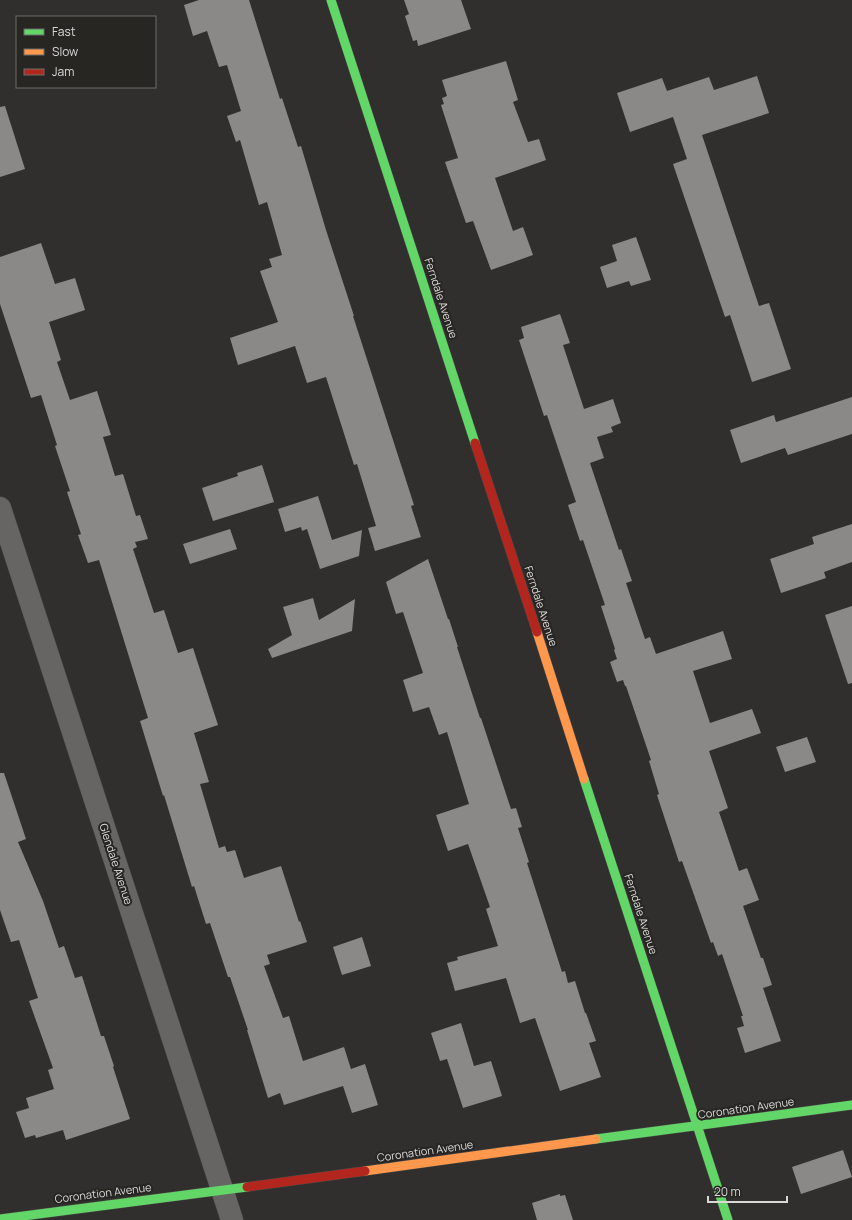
<svg xmlns="http://www.w3.org/2000/svg" width="852" height="1220" font-family="Manrope,sans-serif">
  <style>
    .building { fill: #8a8988 }
    .lines { fill: none; stroke-linecap: round; stroke-linejoin: round }
    .street-casing { stroke: #4b4a49; stroke-width: 23 }
    .fast-casing { stroke: #4b4a49; stroke-width: 10 }
    .slow-casing { stroke: #4b4a49; stroke-width: 10 }
    .jam-casing { stroke: #4b4a49; stroke-width: 10 }
    .street { stroke: #666564; stroke-width: 22 }
    .fast { stroke: #63d668; stroke-width: 9 }
    .slow { stroke: #ff974d; stroke-width: 9 }
    .jam { stroke: #b3261e; stroke-width: 9 }
    .labels { text-anchor: middle; stroke-width: 4; stroke-linejoin: round; paint-order: stroke }
    .street-label { font-size: 11px; fill: #d9d8d6; stroke: #272623 }
  </style>
  <rect width="100%" height="100%" fill="#302f2e"/>
  <path class="building" d="M199,0H249L280,99L282,98L298,147L301,146L326,230L354,316H353L414,505L411,506L421,537L375,551L368,528L376,526L357,464L354,465L326,377L307,383L295,346L238,365L230,338L278,322L260,271L272,267L269,259L282,255L267,202L259,205L240,140L236,142L227,116L241,111L227,65L219,67L207,31L193,36L184,5Z
    M404,0H461L471,29L418,46L417,40L413,41L405,16L409,14Z
    M506,61L518,100L513,102L528,142L539,139L546,160L495,178L513,231L523,227L533,255L491,270L473,221L466,223L445,162L458,158L441,105L444,104L442,98L447,96L442,80Z
    M757,76L769,113L702,135L759,306L769,303L791,369L752,382L730,315L725,317L673,164L687,159L673,117L630,132L617,93L662,78L667,91L709,77L714,90Z
    M5,106L25,169L0,177V107Z
    M636,237L651,280L631,286L629,281L607,288L600,267L617,261L612,245Z
    M41,243L55,284L75,278L85,310L49,322L61,360L57,362L70,400L97,391L111,435L103,437L115,476L123,474L136,516L140,515L148,539L135,542L137,547L133,549L154,613L164,610L178,653L193,648L218,725L194,733L209,782L200,784L219,848L225,846L227,852L235,850L244,878L281,866L299,922L300,921L307,942L267,955L270,964L264,966L283,1018L289,1016L303,1061L344,1047L351,1069L365,1064L378,1105L352,1113L343,1086L284,1105L280,1093L268,1098L247,1030H248L230,977H228L210,923L206,924L194,886L192,887L164,795L163,796L140,721L148,718L99,560L88,563L78,535L81,534L67,492L70,491L55,446L57,445L41,395L31,398L0,304V257Z
    M560,314L570,343L563,345L584,409L613,399L621,423L611,427L613,432L597,437L604,458L590,463L619,550L621,549L632,581L626,583L645,639L650,637L656,654L723,631L732,659L693,671L710,723L752,709L761,733L709,751L728,808L719,812L739,871L747,868L759,900L743,906L761,958H763L772,985L763,988L781,1041L745,1053L737,1028L744,1026L741,1016H743L722,954L718,956L713,942L711,943L682,861L679,862L657,795L659,794L649,761L651,760L626,686H625L623,680L617,682L610,662L617,659L614,650L615,649L601,606L605,605L583,540L580,541L568,505L576,502L547,415L544,416L519,340L524,338L521,327Z
    M852,397V434L788,455L785,448L741,463L730,430L774,415L776,422Z
    M262,465L274,502L213,521L202,488L238,476L237,473Z
    M318,496L332,540L362,530L359,556L320,569L307,529L302,531L301,527L285,532L278,509Z
    M852,524V562L824,572L826,578L781,593L770,559L814,544L812,537Z
    M230,529L237,549L190,564L183,544Z
    M428,559L448,619H449L458,647H457L480,718H481L511,809L516,808L522,827L518,828L529,862L527,863L562,972L565,971L568,983L575,981L585,1013H586L596,1041L589,1043L601,1077L560,1091L535,1018L520,1023L506,978L455,991L447,963L458,960L457,957L498,946L486,909L490,907L468,844L448,851L436,815L469,804L447,732L439,735L429,707L413,712L403,680L423,673L403,612L396,614L386,582Z
    M313,598L319,620L355,599L352,631L272,658L268,649L292,635L283,607Z
    M852,606V683L848,684L825,615Z
    M807,737L816,762L785,772L776,747Z
    M0,773H4L26,839L18,842L43,901L59,948L64,946L75,978L82,976L101,1036H104L114,1066L113,1067L130,1119L66,1140L63,1130L36,1138L35,1135L25,1138L16,1112L29,1108L26,1098L54,1089L48,1070L53,1068L29,1001L38,998L19,940L11,942L0,910Z
    M362,937L371,966L342,975L333,947Z
    M461,1023L474,1066L491,1061L502,1096L463,1108L447,1059L440,1061L431,1033Z
    M843,1150L852,1177L801,1194L792,1167Z
    M560,1194V1196L565,1195L573,1220H537L532,1203Z"/>
  <g class="lines">
    <g class="street-casing">
      <path id="street" d="M0,508L232,1220"/>
    </g>
    <g class="fast-casing">
      <path id="fast" d="M331,0L475,443
        M584,779L728,1220
        M596,1139L852,1105
        M0,1219L247,1187"/>
    </g>
    <g class="slow-casing">
      <path id="slow" d="M537,632L584,779
        M365,1171L596,1139"/>
    </g>
    <g class="jam-casing">
      <path id="jam" d="M475,443L537,632
        M247,1187L365,1171"/>
    </g>
    <use href="#street" class="street"/>
    <use href="#fast" class="fast"/>
    <use href="#slow" class="slow"/>
    <use href="#jam" class="jam"/>
  </g>
  <g class="labels">
    <g class="street-label">
      <text transform="translate(441 298) rotate(72)" y="4">Ferndale Avenue</text>
      <text transform="translate(541 606) rotate(72)" y="4">Ferndale Avenue</text>
      <text transform="translate(116 864) rotate(72)" y="4">Glendale Avenue</text>
      <text transform="translate(641 914) rotate(72)" y="4">Ferndale Avenue</text>
      <text transform="translate(746 1108) rotate(-8)" y="4">Coronation Avenue</text>
      <text transform="translate(425 1151) rotate(-8)" y="4">Coronation Avenue</text>
      <text transform="translate(103 1193) rotate(-7)" y="4">Coronation Avenue</text>
    </g>
  </g>
  <rect x="16" y="16" width="140" height="72" fill="#272623" stroke="#6e6d6b"/>
  <rect x="24" y="29" width="20" height="6" fill="#63d668" stroke="#6e6d6b"/>
  <text x="52" y="36" font-size="12" fill="#d9d8d6">Fast</text>
  <rect x="24" y="49" width="20" height="6" fill="#ff974d" stroke="#6e6d6b"/>
  <text x="52" y="56" font-size="12" fill="#d9d8d6">Slow</text>
  <rect x="24" y="69" width="20" height="6" fill="#b3261e" stroke="#6e6d6b"/>
  <text x="52" y="76" font-size="12" fill="#d9d8d6">Jam</text>
  <path d="M708 1196v6h79v-6" fill="none" stroke="#d9d8d6" stroke-width="2"/>
  <text x="714" y="1196" font-size="12" fill="#d9d8d6" stroke="#272623" stroke-width="3" paint-order="stroke">20 m</text>
</svg>
